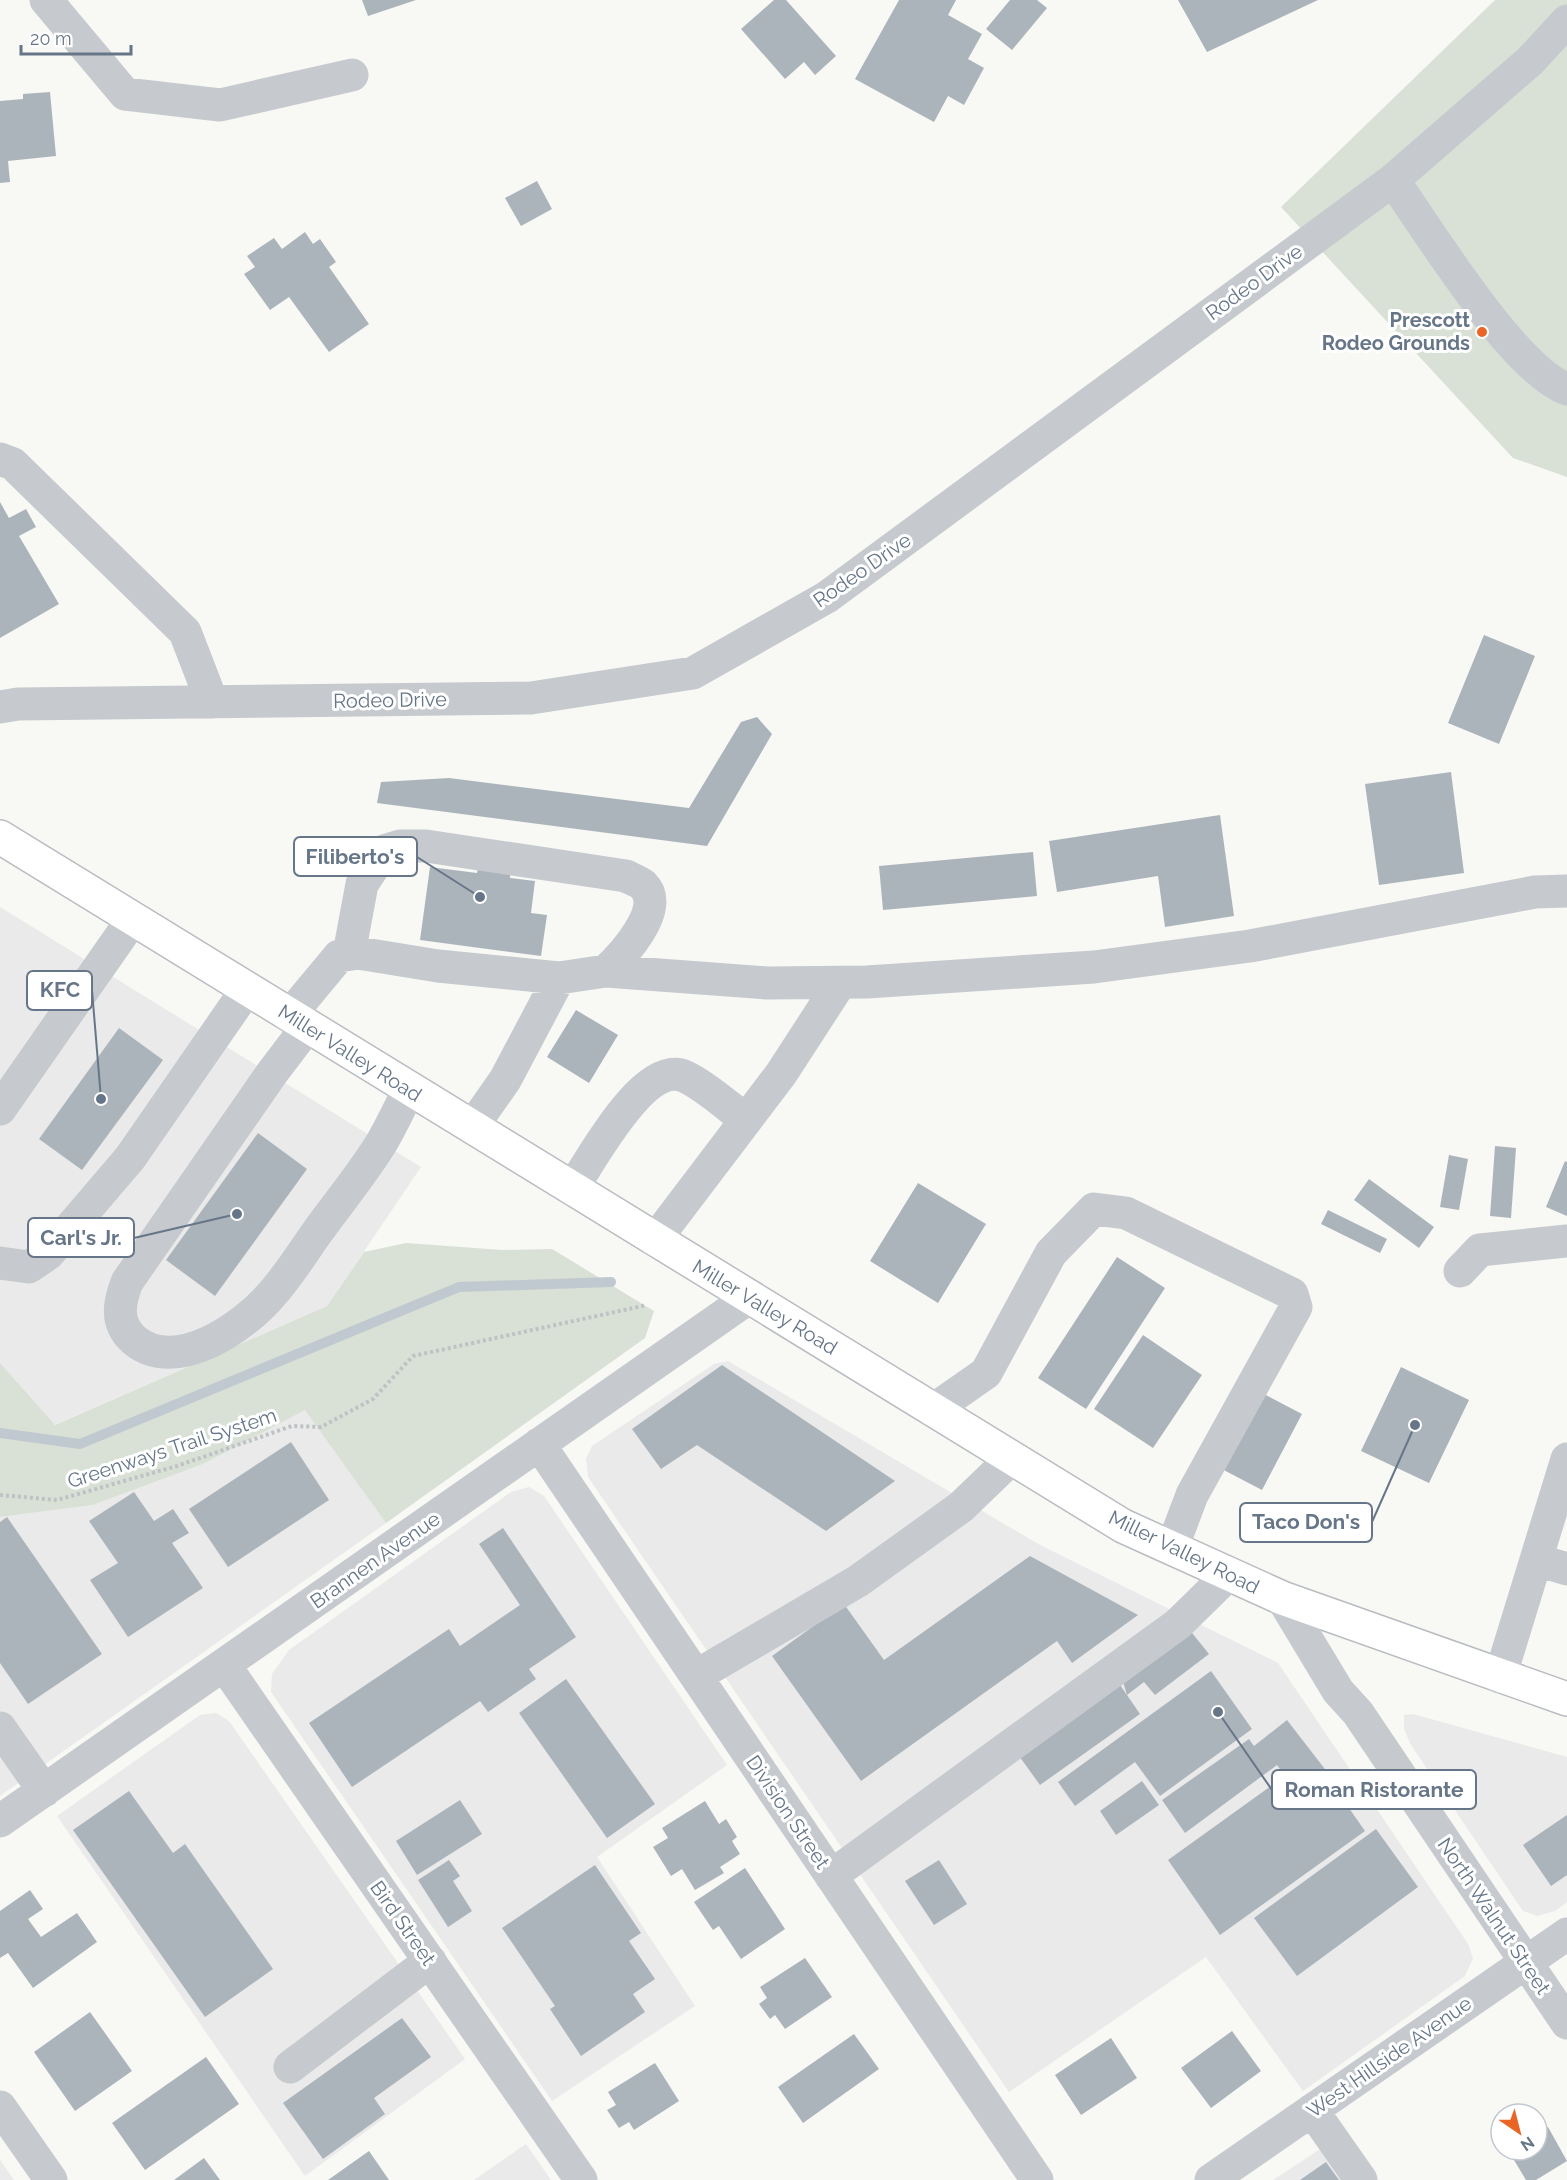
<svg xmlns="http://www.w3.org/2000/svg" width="1567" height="2180" font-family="Raleway,sans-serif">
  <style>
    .built { fill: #e9eae9 }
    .green { fill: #d9e0d6 }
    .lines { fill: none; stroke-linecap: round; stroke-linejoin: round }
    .stream { stroke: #c0c9cf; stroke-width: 10 }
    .building { fill: #acb4bb }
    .major-casing { stroke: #b9bdc1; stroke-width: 36 }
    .path { stroke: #bfc2c4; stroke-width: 4; stroke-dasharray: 3 3; stroke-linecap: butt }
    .minor { stroke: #c6c9cd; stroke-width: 33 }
    .major { stroke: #fff; stroke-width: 33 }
    .poi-dot { fill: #e96425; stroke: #fff; stroke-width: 2 }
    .labels { text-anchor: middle; stroke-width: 6; stroke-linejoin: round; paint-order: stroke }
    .street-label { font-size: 20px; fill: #667688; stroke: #fff }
    .poi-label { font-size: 20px; font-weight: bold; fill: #667688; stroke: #fff; text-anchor: end }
    .leader { fill: none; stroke: #667688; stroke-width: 2 }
    .callout-dot { fill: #667688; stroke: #fff; stroke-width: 2 }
    .callout { fill: #fff; stroke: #667688; stroke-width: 2 }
    .callout-label { font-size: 21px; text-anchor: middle; font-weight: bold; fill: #667688 }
  </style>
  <rect width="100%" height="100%" fill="#f8f8f5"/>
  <path class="built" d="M0,907L421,1167L327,1306L54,1425L0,1363Z
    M728,1361L1040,1545L1278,1663L1468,1944L1473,1958L1465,1976L1303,2091L1206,1957L1009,2092L588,1477L586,1459L592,1446L714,1364Z
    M306,1409L386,1523L0,1796V1517L93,1505L203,1464Z
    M529,1487L544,1496L727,1765L597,1857L695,2006L552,2101L271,1692L272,1674L289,1650L511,1492Z
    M216,1713L229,1721L465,2059L305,2176L57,1816L200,1715Z
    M1413,1714L1567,1757V1902L1555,1911L1537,1916L1523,1911L1411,1745L1404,1729V1715Z
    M526,2144L551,2180H474Z
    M1322,2148L1344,2180H1273Z
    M0,2160L14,2180H0Z"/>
  <path class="green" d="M1495,0H1567V477L1513,458L1281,207Z
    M406,1243L502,1250L552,1249L654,1311L645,1338L386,1523L305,1410L203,1464L93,1505L0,1517V1363L55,1425L327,1306L364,1252Z"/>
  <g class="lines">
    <path class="stream" d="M0,1433L80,1444L459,1287L611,1282"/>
  </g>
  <path class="building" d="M362,0H416L368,16Z
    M774,0H786L836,56L815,75L804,62L785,79L741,29Z
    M899,0H956L948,15L982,34L968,59L984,68L964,105L948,96L934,122L855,79Z
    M1010,0H1037L1047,8L1012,50L986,29Z
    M1178,0H1318L1207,52Z
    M50,92L56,156L8,161L10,182L0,183V101L23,99V94Z
    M537,181L552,209L521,226L505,198Z
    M305,232L313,244L320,239L336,262L329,267L369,324L329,352L289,297L270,310L244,274L255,267L247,256L274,238L282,249Z
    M0,502L9,518L26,509L36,527L19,536L59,604L0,638Z
    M1484,635L1535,656L1499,744L1448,723Z
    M757,717L772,734L707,846L377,803L381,782L449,778L689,808L741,722Z
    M1451,772L1464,873L1379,885L1365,784Z
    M1220,815L1234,916L1165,927L1158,876L1057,892L1049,841Z
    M1033,852L1037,896L883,910L879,866Z
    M479,863L511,868L510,878L535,881L531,913L547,915L541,956L420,940L430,867L477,873Z
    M576,1010L618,1035L589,1083L547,1057Z
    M119,1028L163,1060L82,1170L39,1139Z
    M258,1133L307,1169L215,1296L166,1260Z
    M1495,1146L1516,1148L1511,1218L1490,1216Z
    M1449,1155L1468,1159L1459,1210L1440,1207Z
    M1565,1161L1567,1162V1216L1546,1207Z
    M1369,1179L1434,1227L1419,1248L1354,1200Z
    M918,1183L986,1224L938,1303L870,1261Z
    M1328,1210L1387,1239L1380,1253L1321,1224Z
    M1117,1257L1165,1288L1086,1409L1038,1378Z
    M1143,1335L1202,1375L1153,1448L1094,1409Z
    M722,1365L895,1481L826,1531L697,1445L661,1469L632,1429Z
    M1401,1367L1469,1400L1429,1483L1361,1451Z
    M1256,1390L1302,1414L1262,1490L1216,1466Z
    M291,1442L329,1500L228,1567L189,1509Z
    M134,1492L154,1521L173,1509L189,1533L172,1543L203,1588L128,1637L90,1580L118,1563L89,1521Z
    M7,1517L102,1654L28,1704L0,1663V1522Z
    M503,1528L576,1637L529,1669L536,1679L488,1712L480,1701L352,1787L309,1723L449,1629L460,1646L520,1605L479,1544Z
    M1030,1556L1138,1615L1072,1663L1057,1641L861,1781L772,1656L844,1604L884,1660Z
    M1188,1628L1209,1654L1155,1695L1144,1682L1127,1695L1140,1714L1040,1785L1014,1749L1115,1678L1127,1695L1122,1678Z
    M1211,1671L1252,1729L1160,1796L1135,1762L1075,1806L1058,1782Z
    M566,1679L655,1804L607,1838L519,1713Z
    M1287,1720L1331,1777L1288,1810L1330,1781L1365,1831L1220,1935L1168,1860L1285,1776L1277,1765L1185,1833L1162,1800L1249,1739L1254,1746Z
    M1142,1781L1159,1805L1116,1835L1100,1811Z
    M129,1791L173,1853L185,1844L273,1969L205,2017L73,1830Z
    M460,1800L482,1834L417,1875L396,1841Z
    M705,1801L719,1824L726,1819L737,1837L732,1841L740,1854L720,1867L724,1873L695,1890L682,1869L671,1876L653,1847L668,1838L662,1828Z
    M1567,1815V1875L1551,1886L1523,1845Z
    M1376,1829L1418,1887L1297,1976L1254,1918Z
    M449,1860L460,1876L453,1881L472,1911L448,1927L418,1880Z
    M939,1860L967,1904L934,1925L905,1881Z
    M595,1865L641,1933L629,1941L655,1979L633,1994L645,2012L581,2056L550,2009L555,2006L502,1928Z
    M745,1868L785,1929L741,1959L719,1926L713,1930L694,1902Z
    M30,1890L43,1909L28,1919L41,1937L77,1913L97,1942L33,1988L8,1953L0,1958V1911Z
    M805,1958L832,1997L785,2029L775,2015L770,2019L759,2004L767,1998L760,1987Z
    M90,2012L132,2071L75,2111L34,2052Z
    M402,2018L431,2057L374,2098L385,2114L323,2159L283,2103Z
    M1232,2031L1261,2071L1211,2108L1181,2068Z
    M854,2034L879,2069L803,2123L778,2087Z
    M1111,2038L1137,2078L1081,2115L1055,2075Z
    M206,2057L239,2104L145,2170L112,2123Z
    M655,2063L679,2101L634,2130L629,2122L619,2128L607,2110L616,2105L608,2092Z
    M1548,2127L1567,2161L1536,2180H1526L1508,2150H1537V2133Z
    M369,2151L389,2180H328Z
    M204,2158L220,2180H174Z
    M1326,2162L1339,2180H1300Z"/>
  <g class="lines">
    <g class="major-casing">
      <path id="major" d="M0,837L1123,1526L1282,1598L1567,1699"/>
    </g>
    <path class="path" d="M0,1495L57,1500L177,1466L292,1426L321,1427L373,1399L413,1356L647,1305"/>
    <path class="minor" d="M46,0L125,94L220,105L352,75
      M1393,180C1428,230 1514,370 1567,389
      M0,459L13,464L185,632L212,702
      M0,707L18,704L531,698L693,673L827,597L1393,180L1530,61L1567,21
      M349,954L362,884L384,851L400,846H426L626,876C631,879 638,881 643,885C667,908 622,956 606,971
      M289,1016L339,956L358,953L438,966L559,978L606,971L767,983L867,982L1094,967L1250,946L1535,892L1567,891
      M307,1027L272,1073L127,1282C119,1303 115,1323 134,1340C176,1375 244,1327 272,1294C289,1275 303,1252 318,1231C339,1202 363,1173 382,1142C392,1125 400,1107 409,1090
      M0,1109L132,920
      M472,1127L505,1080L559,978
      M572,1189C590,1162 645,1057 686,1077C707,1087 727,1106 746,1120
      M655,1240L781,1074L840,983
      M0,1263L29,1267L48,1254L130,1158L247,989
      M1460,1271L1480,1250L1567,1241
      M933,1410L986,1373L1051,1253L1094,1209L1126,1213L1292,1294L1296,1307L1192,1495L1172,1548
      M539,1444L1037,2180
      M1537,1560L1567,1569
      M1282,1598L1338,1691L1358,1713L1567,2023
      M225,1666L581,2180
      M696,1676L858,1581L961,1507L1012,1458
      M1500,1677L1567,1459
      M0,1728L44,1791
      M0,1821L750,1297
      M831,1876L1178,1624L1229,1574
      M290,2067L430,1961
      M0,2107L51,2180
      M1312,2110L1361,2180
      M1211,2180L1567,1934"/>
    <use href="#major" class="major"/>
  </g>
  <circle class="poi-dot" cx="1482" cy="332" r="6"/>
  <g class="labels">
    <g class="street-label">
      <text transform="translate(1254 282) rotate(-36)" y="7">Rodeo Drive</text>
      <text transform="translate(862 570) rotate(-35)" y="7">Rodeo Drive</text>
      <text transform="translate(390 700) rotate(-1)" y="7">Rodeo Drive</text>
      <text transform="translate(350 1053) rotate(32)" y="7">Miller Valley Road</text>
      <text transform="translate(765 1307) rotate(31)" y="7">Miller Valley Road</text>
      <text transform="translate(172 1448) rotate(-18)" y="7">Greenways Trail System</text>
      <text transform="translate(1184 1552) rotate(26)" y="7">Miller Valley Road</text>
      <text transform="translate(375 1560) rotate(-35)" y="7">Brannen Avenue</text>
      <text transform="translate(788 1812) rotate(56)" y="7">Division Street</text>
      <text transform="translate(1494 1916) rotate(56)" y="7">North Walnut Street</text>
      <text transform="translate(403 1923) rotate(55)" y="7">Bird Street</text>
      <text transform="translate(1389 2057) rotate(-35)" y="7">West Hillside Avenue</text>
    </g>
    <g class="poi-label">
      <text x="1470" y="327">Prescott<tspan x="1470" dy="23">Rodeo Grounds</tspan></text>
    </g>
  </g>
  <path class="leader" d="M480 897L417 857M101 1099L92 990M237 1214L134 1238M1415 1425L1372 1522M1218 1712L1272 1790"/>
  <g class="callout-dot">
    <circle cx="480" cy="897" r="6"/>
    <circle cx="101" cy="1099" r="6"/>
    <circle cx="237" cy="1214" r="6"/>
    <circle cx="1415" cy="1425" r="6"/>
    <circle cx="1218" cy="1712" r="6"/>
  </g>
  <g class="callout">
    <rect x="294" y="837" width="123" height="39" rx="6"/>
    <rect x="27" y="971" width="65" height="39" rx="6"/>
    <rect x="28" y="1218" width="106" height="39" rx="6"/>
    <rect x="1240" y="1503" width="132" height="39" rx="6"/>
    <rect x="1272" y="1770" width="204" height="39" rx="6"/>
  </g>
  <g class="callout-label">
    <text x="355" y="864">Filiberto's</text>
    <text x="60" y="997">KFC</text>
    <text x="81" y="1245">Carl's Jr.</text>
    <text x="1306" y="1529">Taco Don's</text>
    <text x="1374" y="1797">Roman Ristorante</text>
  </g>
  <g transform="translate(1519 2132) rotate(145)"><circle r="28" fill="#ffffff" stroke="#c2c8cf" stroke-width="1.5"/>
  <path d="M0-4.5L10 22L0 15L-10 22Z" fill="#e96425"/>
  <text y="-9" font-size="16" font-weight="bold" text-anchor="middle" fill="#667688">N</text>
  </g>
  <path d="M21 45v9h110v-9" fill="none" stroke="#667688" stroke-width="3"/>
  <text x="30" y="45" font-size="18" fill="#667688" stroke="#ffffff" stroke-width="4.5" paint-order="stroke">20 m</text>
</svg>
